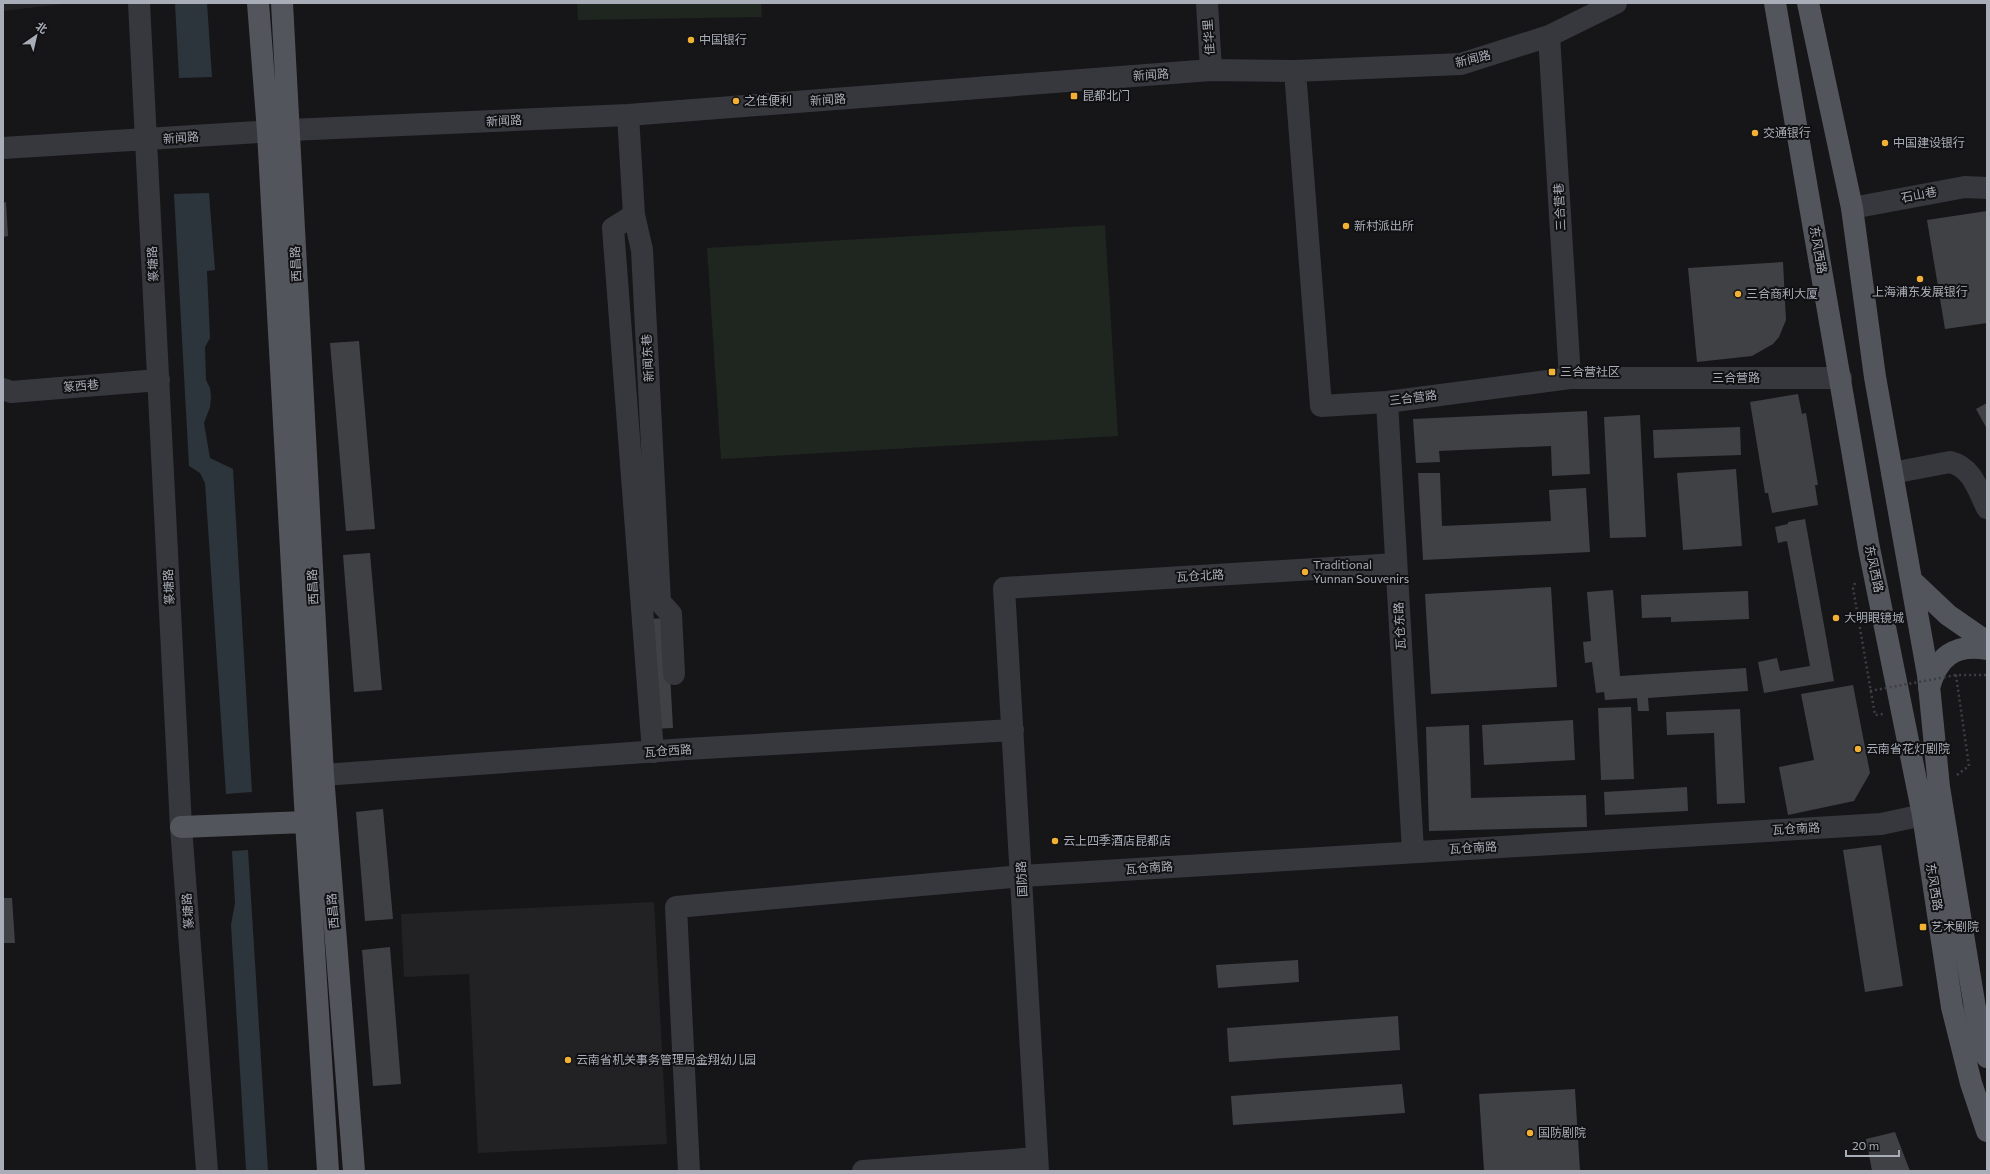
<svg xmlns="http://www.w3.org/2000/svg" width="1990" height="1174" font-family="Commissioner,'Noto Sans SC',sans-serif">
  <style>
    .built { fill: #222225 }
    .green { fill: #1e261f }
    .water { fill: #2c353c }
    .building { fill: #404145 }
    .lines { fill: none; stroke-linecap: round; stroke-linejoin: round }
    .path { stroke: #3d3f44; stroke-width: 2.5; stroke-dasharray: 2 3; stroke-linecap: butt }
    .minor { stroke: #37383d; stroke-width: 22 }
    .major { stroke: #53555c; stroke-width: 22 }
    .path-bridge { stroke: #3d3f44; stroke-width: 2.5; stroke-dasharray: 2 3; stroke-linecap: butt }
    .poi-dot { fill: #f2b134; stroke: #111113; stroke-width: 1.5 }
    .labels { text-anchor: middle; stroke-width: 4; stroke-linejoin: round; paint-order: stroke }
    .street-label { font-size: 12px; fill: #a8adb8; stroke: #111113 }
    .poi-label { font-size: 12px; fill: #a8adb8; stroke: #111113; text-anchor: start }
  </style>
  <rect width="100%" height="100%" fill="#161618"/>
  <path class="built" d="M3,3H71L3,11Z
    M654,902L667,1144L478,1153L469,974L404,977L401,914Z"/>
  <path class="green" d="M577,3H761L762,17L578,20Z
    M1105,225L1118,436L721,459L707,248Z"/>
  <path class="water" d="M175,3H207L212,77L179,78Z
    M209,193L215,270L207,271L210,338L205,347L206,380L210,388L211,397L210,407L204,423L210,458L233,469L252,792L226,794L205,483L200,473L189,466L174,194Z
    M248,850L268,1171H246V1169L231,925L235,903L232,851Z"/>
  <path class="building" d="M6,202L8,236L3,237V203Z
    M1987,211V323L1945,329L1927,220Z
    M1783,262L1786,320L1779,337L1773,344L1752,356L1697,362L1688,268Z
    M359,341L375,529L346,531L330,343Z
    M1798,394L1802,414L1806,413L1818,485H1815L1818,505L1772,513L1768,493H1765L1750,402Z
    M1987,403V429L1976,409Z
    M1587,411L1590,474L1552,476L1551,446L1439,451L1440,462L1416,463L1413,419Z
    M1640,415L1646,537L1610,538L1604,417Z
    M1740,427L1741,455L1654,458L1653,430Z
    M1736,469L1742,546L1683,550L1677,473Z
    M1418,473H1440L1442,526L1551,521L1549,490L1586,488L1590,552L1423,560Z
    M1805,519L1834,681L1764,693L1758,662L1777,658L1780,671L1810,666L1787,541L1778,543L1775,527L1788,524V522Z
    M370,553L382,690L354,692L343,555Z
    M1551,587L1557,687L1431,694L1425,594Z
    M1613,590L1620,676L1746,668L1748,691L1648,698L1649,711H1638L1637,698L1605,700L1604,692L1596,693L1592,662L1585,663L1583,642L1591,641L1587,592Z
    M1748,591L1749,619L1671,622V617L1642,618L1641,595Z
    M667,618L673,728L652,729L647,619Z
    M1853,685L1870,773L1854,801L1788,815L1779,767L1814,760L1801,694Z
    M1631,707L1634,779L1601,780L1598,708Z
    M1740,709L1745,803L1717,804L1714,733L1667,735L1666,712Z
    M1573,720L1575,760L1484,765L1482,725Z
    M1469,725L1471,798L1586,795L1587,827L1429,831L1426,727Z
    M1687,787L1688,811L1605,815L1604,792Z
    M383,809L393,919L365,921L356,812Z
    M1881,845L1903,986L1865,992L1843,850Z
    M3,898H12L15,943H3Z
    M390,947L401,1084L373,1086L362,950Z
    M1298,960L1299,982L1218,988L1216,965Z
    M1398,1016L1400,1050L1229,1062L1227,1028Z
    M1402,1084L1405,1113L1233,1125L1231,1096Z
    M1575,1089L1580,1171H1484L1479,1094Z
    M1895,1132L1910,1171H1872L1866,1139Z"/>
  <g class="lines">
    <path class="path" d="M1855,583L1853,588L1875,715L1883,714
      M1957,775L1969,766L1956,675H1987"/>
    <path class="minor" d="M139,3L181,827L207,1171
      M1207,3L1211,70
      M1549,36L1570,378
      M1295,71L1321,406L1387,402L1570,378H1841
      M628,115L634,215L642,250L660,602L671,614L674,674
      M3,148L290,130L628,115L1211,70L1295,71L1461,64L1549,36L1616,3
      M1852,208L1965,187L1987,188
      M634,215L613,228L653,752
      M3,389L11,392L159,380
      M1387,402L1413,851
      M1892,473L1950,462C1972,467 1978,490 1987,508
      M323,775L687,749L1013,730
      M689,1171L676,907L1022,876L1881,824L1923,815
      M863,1171L1037,1158
      M1038,1171L1004,588L1396,564"/>
    <path class="major" d="M258,3L268,132L306,822L328,1171
      M282,3L323,775L354,1171
      M1775,3L1869,548L1923,815L1952,1007L1971,1083L1987,1131
      M1808,3L1852,208L1875,377L1928,675L1939,787L1975,1008L1987,1057
      M1912,581L1948,615L1987,642
      M1929,688C1937,657 1955,643 1987,649
      M181,827L306,822"/>
    <path class="path-bridge" d="M1870,691L1956,675"/>
  </g>
  <g class="poi-dot">
    <circle cx="691" cy="40" r="4"/>
    <rect x="1070" y="92" width="8" height="8" rx="2"/>
    <circle cx="736" cy="101" r="4"/>
    <circle cx="1755" cy="133" r="4"/>
    <circle cx="1885" cy="143" r="4"/>
    <circle cx="1346" cy="226" r="4"/>
    <circle cx="1920" cy="279" r="4"/>
    <circle cx="1738" cy="294" r="4"/>
    <rect x="1548" y="368" width="8" height="8" rx="2"/>
    <circle cx="1305" cy="572" r="4"/>
    <circle cx="1836" cy="618" r="4"/>
    <circle cx="1858" cy="749" r="4"/>
    <circle cx="1055" cy="841" r="4"/>
    <rect x="1919" y="923" width="8" height="8" rx="2"/>
    <circle cx="568" cy="1060" r="4"/>
    <circle cx="1530" cy="1133" r="4"/>
  </g>
  <g class="labels">
    <g class="street-label">
      <text transform="translate(1209 37) rotate(-94)" y="4">佳华里</text>
      <text transform="translate(1473 59) rotate(-14)" y="4">新闻路</text>
      <text transform="translate(1151 75) rotate(-4)" y="4">新闻路</text>
      <text transform="translate(828 100) rotate(-4)" y="4">新闻路</text>
      <text transform="translate(504 121) rotate(-3)" y="4">新闻路</text>
      <text transform="translate(181 138) rotate(-4)" y="4">新闻路</text>
      <text transform="translate(1919 195) rotate(-11)" y="4">石山巷</text>
      <text transform="translate(1560 207) rotate(-93)" y="4">三合营巷</text>
      <text transform="translate(1818 250) rotate(80)" y="4">东风西路</text>
      <text transform="translate(153 264) rotate(-93)" y="4">篆塘路</text>
      <text transform="translate(296 264) rotate(-93)" y="4">西昌路</text>
      <text transform="translate(648 358) rotate(-93)" y="4">新闻东巷</text>
      <text x="1736" y="382">三合营路</text>
      <text transform="translate(81 386) rotate(-5)" y="4">篆西巷</text>
      <text transform="translate(1413 398) rotate(-7)" y="4">三合营路</text>
      <text transform="translate(1874 569) rotate(78)" y="4">东风西路</text>
      <text transform="translate(1200 576) rotate(-3)" y="4">瓦仓北路</text>
      <text transform="translate(169 587) rotate(-93)" y="4">篆塘路</text>
      <text transform="translate(313 587) rotate(-93)" y="4">西昌路</text>
      <text transform="translate(1400 626) rotate(-93)" y="4">瓦仓东路</text>
      <text transform="translate(668 751) rotate(-4)" y="4">瓦仓西路</text>
      <text transform="translate(1796 829) rotate(-3)" y="4">瓦仓南路</text>
      <text transform="translate(1473 848) rotate(-3)" y="4">瓦仓南路</text>
      <text transform="translate(1149 868) rotate(-4)" y="4">瓦仓南路</text>
      <text transform="translate(1022 879) rotate(-93)" y="4">国防路</text>
      <text transform="translate(1934 887) rotate(81)" y="4">东风西路</text>
      <text transform="translate(188 911) rotate(-94)" y="4">篆塘路</text>
      <text transform="translate(333 911) rotate(-95)" y="4">西昌路</text>
    </g>
    <g class="poi-label">
      <text x="699" y="44">中国银行</text>
      <text x="1082" y="100">昆都北门</text>
      <text x="744" y="105">之佳便利</text>
      <text x="1763" y="137">交通银行</text>
      <text x="1893" y="147">中国建设银行</text>
      <text x="1354" y="230">新村派出所</text>
      <text x="1920" y="296" text-anchor="middle">上海浦东发展银行</text>
      <text x="1746" y="298">三合商利大厦</text>
      <text x="1560" y="376">三合营社区</text>
      <text x="1313" y="569">Traditional<tspan x="1313" dy="14">Yunnan Souvenirs</tspan></text>
      <text x="1844" y="622">大明眼镜城</text>
      <text x="1866" y="753">云南省花灯剧院</text>
      <text x="1063" y="845">云上四季酒店昆都店</text>
      <text x="1931" y="931">艺术剧院</text>
      <text x="576" y="1064">云南省机关事务管理局金翔幼儿园</text>
      <text x="1538" y="1137">国防剧院</text>
    </g>
  </g>
  <rect width="1990" height="1174" fill="none" stroke="#a8adb8" stroke-width="8"/>
  <g transform="translate(36 36) rotate(34)" stroke="#111113" stroke-width="3" paint-order="stroke">
  <path d="M0-3L7 15L0 10L-7 15Z" fill="#a8adb8"/>
  <text y="-6" font-size="11" font-weight="bold" text-anchor="middle" fill="#a8adb8">北</text>
  </g>
  <path d="M1846 1150v6h53v-6" fill="none" stroke="#a8adb8" stroke-width="2"/>
  <text x="1852" y="1150" font-size="12" fill="#a8adb8" stroke="#111113" stroke-width="3" paint-order="stroke">20 m</text>
</svg>
